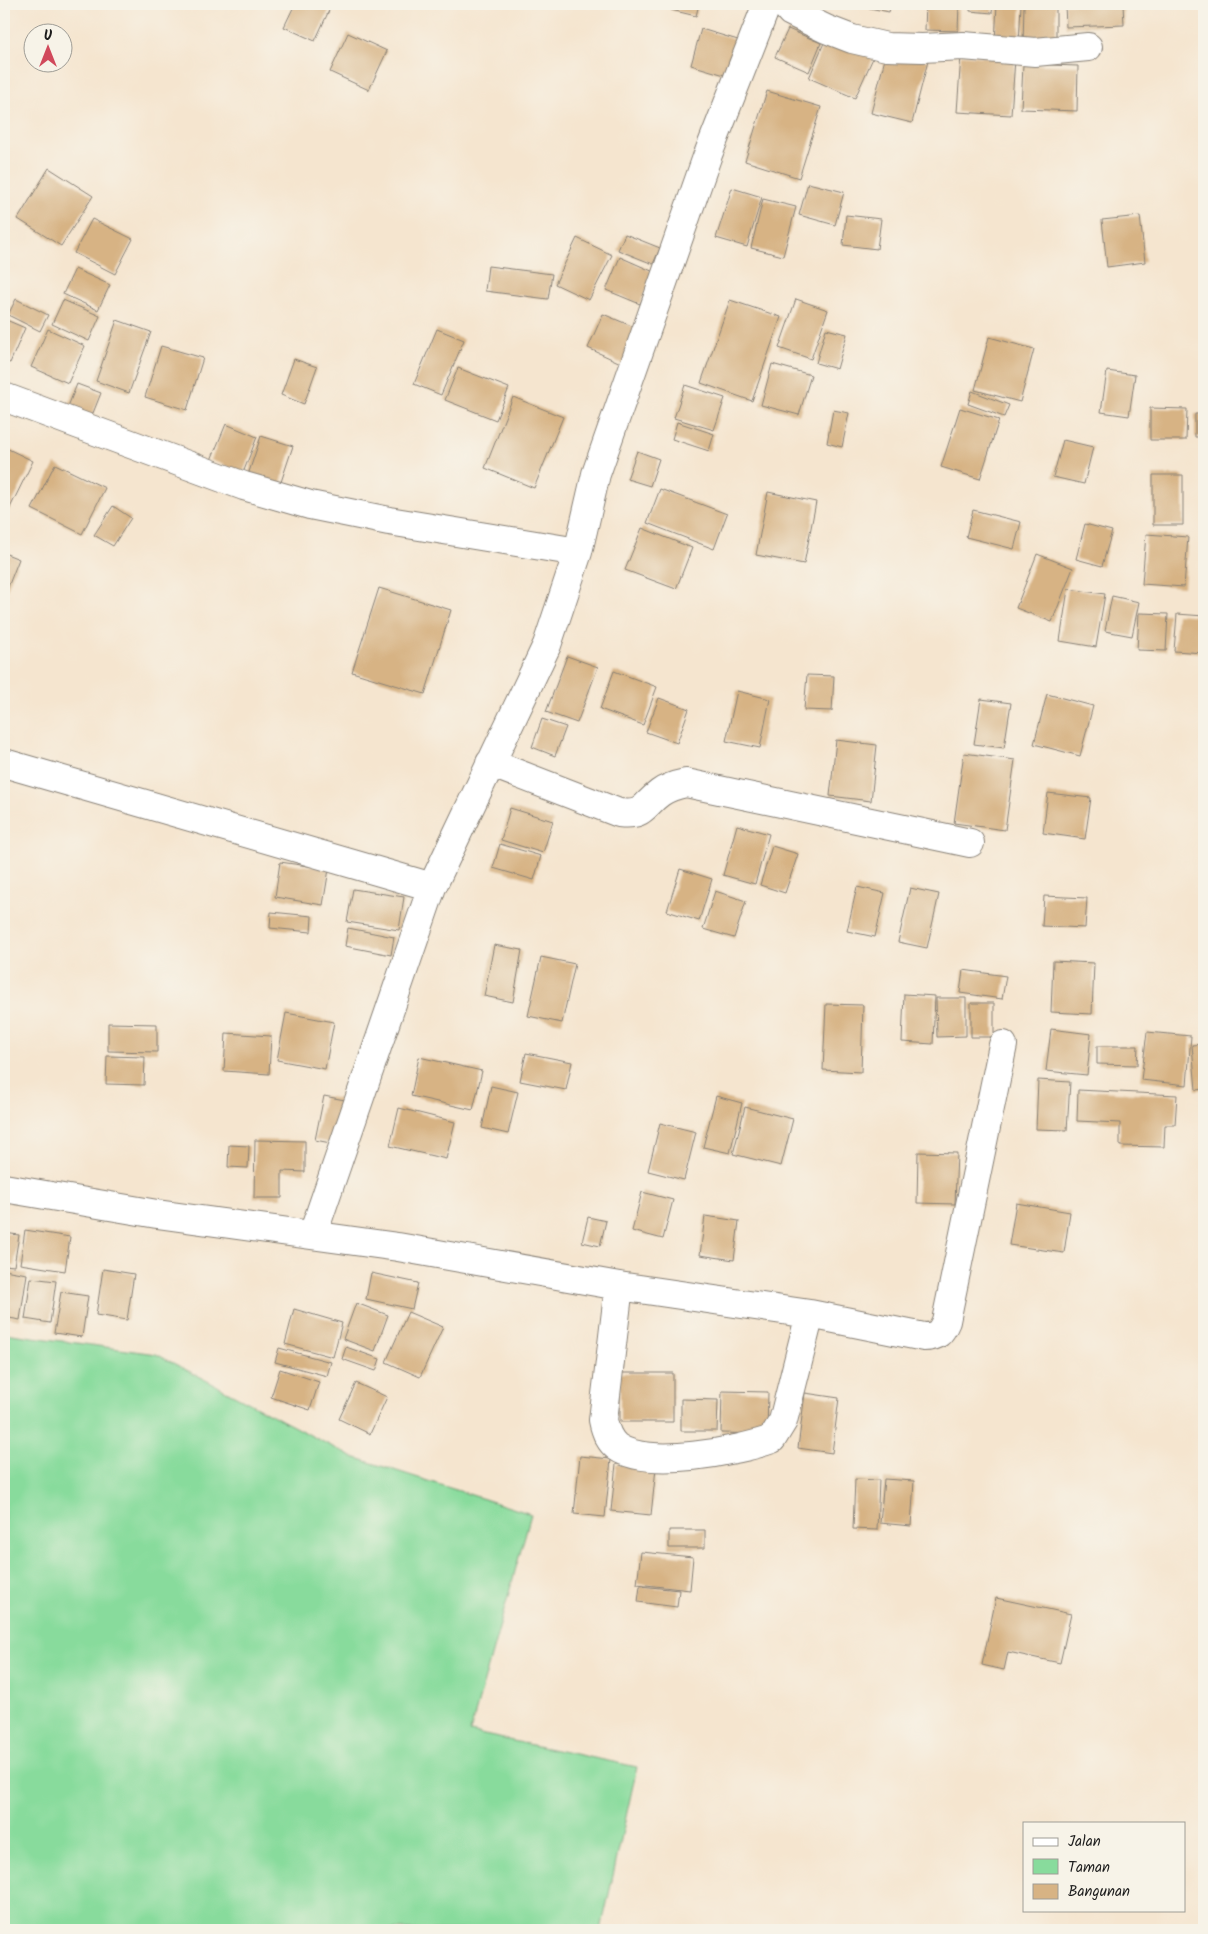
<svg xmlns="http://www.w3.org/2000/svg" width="1208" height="1934" font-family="Kalam,sans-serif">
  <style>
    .green { fill: #88db9c; stroke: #527c5c }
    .building { fill: #d7b384 }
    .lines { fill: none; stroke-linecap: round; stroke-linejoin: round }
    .street-casing { stroke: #888076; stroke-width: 30 }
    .street { stroke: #fff; stroke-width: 28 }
  </style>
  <rect width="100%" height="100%" fill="#f7f3e8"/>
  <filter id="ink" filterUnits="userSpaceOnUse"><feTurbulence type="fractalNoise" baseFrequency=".02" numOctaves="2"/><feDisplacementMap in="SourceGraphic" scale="10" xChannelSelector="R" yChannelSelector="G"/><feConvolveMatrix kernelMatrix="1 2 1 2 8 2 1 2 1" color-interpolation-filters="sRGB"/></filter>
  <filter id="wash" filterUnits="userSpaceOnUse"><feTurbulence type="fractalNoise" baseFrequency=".0096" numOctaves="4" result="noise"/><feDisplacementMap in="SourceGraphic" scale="20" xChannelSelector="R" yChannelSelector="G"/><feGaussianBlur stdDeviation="1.12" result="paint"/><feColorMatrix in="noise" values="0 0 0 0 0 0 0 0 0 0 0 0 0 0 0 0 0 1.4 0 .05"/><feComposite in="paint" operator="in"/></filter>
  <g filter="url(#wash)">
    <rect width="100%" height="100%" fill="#f5e5cf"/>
    <path class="green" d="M4,1333L156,1354L350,1456L531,1514L470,1732L637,1767L601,1930H4Z"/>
    <g id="blocks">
      <path class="building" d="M295,4H332L315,41L284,27Z
        M672,4H699L696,16L671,10Z
        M850,4H891L889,12Z
        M926,4H959L958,31L925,30Z
        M970,4H993L992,13L970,11Z
        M997,4H1021L1019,45L995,43Z
        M1024,4H1056V46L1023,45Z
        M1065,4H1123L1124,25L1066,27Z
        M701,29L738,40L728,76L691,65Z
        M788,29L821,43L809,72L775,57Z
        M348,33L387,51L369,90L330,72Z
        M826,38L873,58L855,98L809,78Z
        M887,51L928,61L912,123L871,113Z
        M961,55L1015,59L1011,115L957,112Z
        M1023,64L1078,66L1077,111L1021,109Z
        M767,91L821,107L799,178L745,161Z
        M49,168L93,196L61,246L18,219Z
        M808,183L844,192L835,225L799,215Z
        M732,188L762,197L747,247L716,238Z
        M763,199L796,207L783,256L751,248Z
        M846,215L881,219L877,249L843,245Z
        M1140,216L1145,262L1107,267L1102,220Z
        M92,219L133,239L115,274L74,253Z
        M625,234L660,248L653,264L618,250Z
        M577,238L612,255L589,300L555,284Z
        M620,257L654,272L640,304L606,290Z
        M488,266L552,274L548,299L485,291Z
        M75,269L110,285L98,310L63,294Z
        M16,299L48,315L40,331L8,315Z
        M796,299L828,310L811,359L779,348Z
        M63,300L100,316L89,341L52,324Z
        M730,300L781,317L752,401L701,383Z
        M603,314L641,330L625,365L588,348Z
        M4,319L25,328L10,363L4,361Z
        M117,320L151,332L129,393L96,381Z
        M48,329L85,346L68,383L31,367Z
        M437,329L464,340L441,395L414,384Z
        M826,329L847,334L837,369L816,363Z
        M989,337L1034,349L1020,402L975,390Z
        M161,346L203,358L187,410L145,397Z
        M294,359L317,367L304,404L281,395Z
        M772,364L811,375L799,415L761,405Z
        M458,368L509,388L496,420L445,400Z
        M1107,371L1135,375L1129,416L1101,412Z
        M77,384L101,393L89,423L65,414Z
        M685,385L725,398L714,430L674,418Z
        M972,391L1009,405L1004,417L968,404Z
        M513,397L563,417L534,488L485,468Z
        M960,408L999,420L980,479L941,467Z
        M1150,408L1187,409L1186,440H1150Z
        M833,410L849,413L842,447L827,443Z
        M1195,414H1204V437H1195Z
        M677,422L714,434L709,451L672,439Z
        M226,424L257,437L243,473L211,460Z
        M261,436L293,446L280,485L248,475Z
        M1063,440L1093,447L1084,484L1053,477Z
        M4,447L33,461L6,516L4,515Z
        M637,451L659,459L650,486L627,479Z
        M55,464L105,488L82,534L32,509Z
        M1153,475H1183V525H1153Z
        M660,489L727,514L714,549L647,523Z
        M768,492L816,502L804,564L756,555Z
        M113,506L131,518L113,546L94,535Z
        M973,510L1021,522L1014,549L966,537Z
        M1085,524L1112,531L1102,566L1076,559Z
        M642,528L692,548L676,589L625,570Z
        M1146,534L1188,537L1184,587L1142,584Z
        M4,553L19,559L4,597Z
        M1037,554L1073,568L1052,622L1016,608Z
        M379,588L451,610L425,694L352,672Z
        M1068,589L1105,594L1096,647L1060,641Z
        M1112,596L1139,602L1132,636L1105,631Z
        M1139,613L1168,614L1166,651L1137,650Z
        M1177,614L1204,616V653L1174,651Z
        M567,656L598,667L577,723L546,712Z
        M614,671L657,687L643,725L600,709Z
        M807,675L834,676L832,711L804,710Z
        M737,691L770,699L760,748L726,741Z
        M1047,694L1093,706L1080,756L1034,744Z
        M659,698L689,709L677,743L646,732Z
        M981,699L1011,703L1004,748L974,744Z
        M542,719L566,727L555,756L532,747Z
        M836,740L877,745L871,801L830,796Z
        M964,753L1015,760L1005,830L954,823Z
        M1048,793L1091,798L1085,839L1043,833Z
        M510,808L553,821L543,853L501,840Z
        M737,825L769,834L755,884L723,875Z
        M500,844L541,856L534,880L493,868Z
        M772,846L798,854L785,893L760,885Z
        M280,862L329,869L323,905L275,897Z
        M680,869L712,879L699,921L667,911Z
        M857,887L885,893L875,937L847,931Z
        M910,888L939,894L927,948L898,942Z
        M353,889L404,897L399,930L347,922Z
        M715,891L746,901L734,938L703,929Z
        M1044,896L1087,898L1085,928L1042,926Z
        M271,912L312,916L311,932L270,928Z
        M348,928L394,937L391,955L345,946Z
        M494,945L522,950L513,1002L484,996Z
        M541,957L575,964L562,1023L528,1016Z
        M1053,961L1094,963L1092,1014L1051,1012Z
        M963,970L1006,976L1002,999L960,993Z
        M904,994L935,996L933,1044L902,1042Z
        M936,998H966V1036L937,1037Z
        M971,1003H994V1037H971Z
        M826,1004L863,1005L861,1072L823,1070Z
        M286,1013L334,1022L325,1069L277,1060Z
        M108,1023L157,1024V1052L108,1051Z
        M1051,1029L1091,1034L1087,1075L1046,1071Z
        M1147,1032L1191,1036L1187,1085L1141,1080Z
        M226,1033L271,1036L269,1074L224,1071Z
        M1204,1044V1089L1196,1090L1192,1045Z
        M1097,1046H1138L1137,1065L1097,1064Z
        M526,1053L572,1062L566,1090L520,1081Z
        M107,1056L145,1057L144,1085L106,1084Z
        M419,1057L482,1071L473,1110L411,1096Z
        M1038,1080L1070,1082L1067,1130L1036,1129Z
        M491,1086L518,1092L508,1134L482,1128Z
        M1078,1090L1177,1095L1175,1125H1165L1164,1147L1120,1146V1123L1077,1121Z
        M324,1096L350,1101L341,1145L315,1140Z
        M716,1096L742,1103L730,1153L703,1147Z
        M745,1107L793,1119L781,1166L733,1154Z
        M399,1108L455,1122L446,1159L390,1146Z
        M660,1123L696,1132L684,1180L648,1171Z
        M255,1140L305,1141V1172L282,1171V1198H254Z
        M229,1145L249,1146L248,1168L228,1167Z
        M918,1152L957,1153L955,1204L917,1203Z
        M642,1192L673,1200L663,1239L632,1231Z
        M1016,1203L1070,1212L1064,1253L1009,1245Z
        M705,1216L739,1221L734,1260L700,1255Z
        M588,1217L606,1221L600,1246L582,1242Z
        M25,1230L70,1237L65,1271L20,1264Z
        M4,1233L19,1235L14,1266L4,1265Z
        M103,1269L134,1274L127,1320L96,1315Z
        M4,1270L27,1274L20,1320L4,1317Z
        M371,1273L418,1283L412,1309L366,1299Z
        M31,1278L56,1281L50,1323L25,1319Z
        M61,1292L88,1296L82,1337L54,1333Z
        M356,1303L388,1315L375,1351L343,1339Z
        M294,1309L342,1323L333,1357L285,1344Z
        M408,1312L443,1327L420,1377L386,1362Z
        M346,1347L380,1359L376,1371L342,1359Z
        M279,1348L331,1362L327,1376L275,1362Z
        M280,1369L319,1382L310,1410L271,1397Z
        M620,1373H673V1422H620Z
        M356,1383L387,1397L370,1434L339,1419Z
        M722,1391L768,1392L767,1434L721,1433Z
        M805,1393L839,1398L832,1453L798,1448Z
        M681,1399L718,1400L717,1431H681Z
        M580,1456L611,1459L605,1517L574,1514Z
        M616,1464L656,1468L651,1515L611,1511Z
        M855,1479L879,1480L877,1530L853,1529Z
        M884,1479L914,1481L911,1526L880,1523Z
        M669,1530H705V1548H669Z
        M641,1552L693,1557L690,1590L637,1584Z
        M640,1586L679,1590L677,1607L638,1602Z
        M996,1598L1071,1614L1060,1663L1008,1652L1004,1670L982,1665Z"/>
    </g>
  </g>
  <g filter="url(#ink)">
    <use href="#blocks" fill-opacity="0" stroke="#888076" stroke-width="1"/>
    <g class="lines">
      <g class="street-casing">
        <path id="street" d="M784,4L791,12L826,29L852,39L887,47L922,48L963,46L1035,52L1088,47
          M4,397L244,486L310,505L389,521L578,552
          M4,763L432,887
          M490,763L619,813C645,816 642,806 660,793C668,787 676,785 686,783L970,843
          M4,1188L157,1214L398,1247L619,1286L810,1314L924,1337C937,1337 941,1333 946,1321L1003,1045
          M313,1234L432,887L547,645L578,552L596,474L707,157L767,4
          M619,1286L603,1420C605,1430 608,1440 617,1447C648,1469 739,1451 772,1439L783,1421L810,1314"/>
      </g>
      <use href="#street" class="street"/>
    </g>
  </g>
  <rect width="1208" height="1934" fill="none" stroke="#f7f3e8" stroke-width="20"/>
  <rect x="1023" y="1822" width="162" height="90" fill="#f7f3e8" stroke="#9f9d96"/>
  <rect x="1033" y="1838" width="25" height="8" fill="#ffffff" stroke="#9f9d96"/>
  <text x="1068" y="1846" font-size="15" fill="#1c1c1c">Jalan</text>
  <rect x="1033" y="1859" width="25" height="15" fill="#88db9c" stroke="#9f9d96"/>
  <text x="1068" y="1872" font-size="15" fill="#1c1c1c">Taman</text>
  <rect x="1033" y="1884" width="25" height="15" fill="#d7b384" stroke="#9f9d96"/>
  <text x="1068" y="1896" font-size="15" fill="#1c1c1c">Bangunan</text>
  <g transform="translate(48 48)"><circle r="24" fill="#f7f3e8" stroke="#9f9d96"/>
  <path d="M0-4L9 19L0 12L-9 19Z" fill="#d1495b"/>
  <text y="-8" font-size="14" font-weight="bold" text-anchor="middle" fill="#1c1c1c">U</text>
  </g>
</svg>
